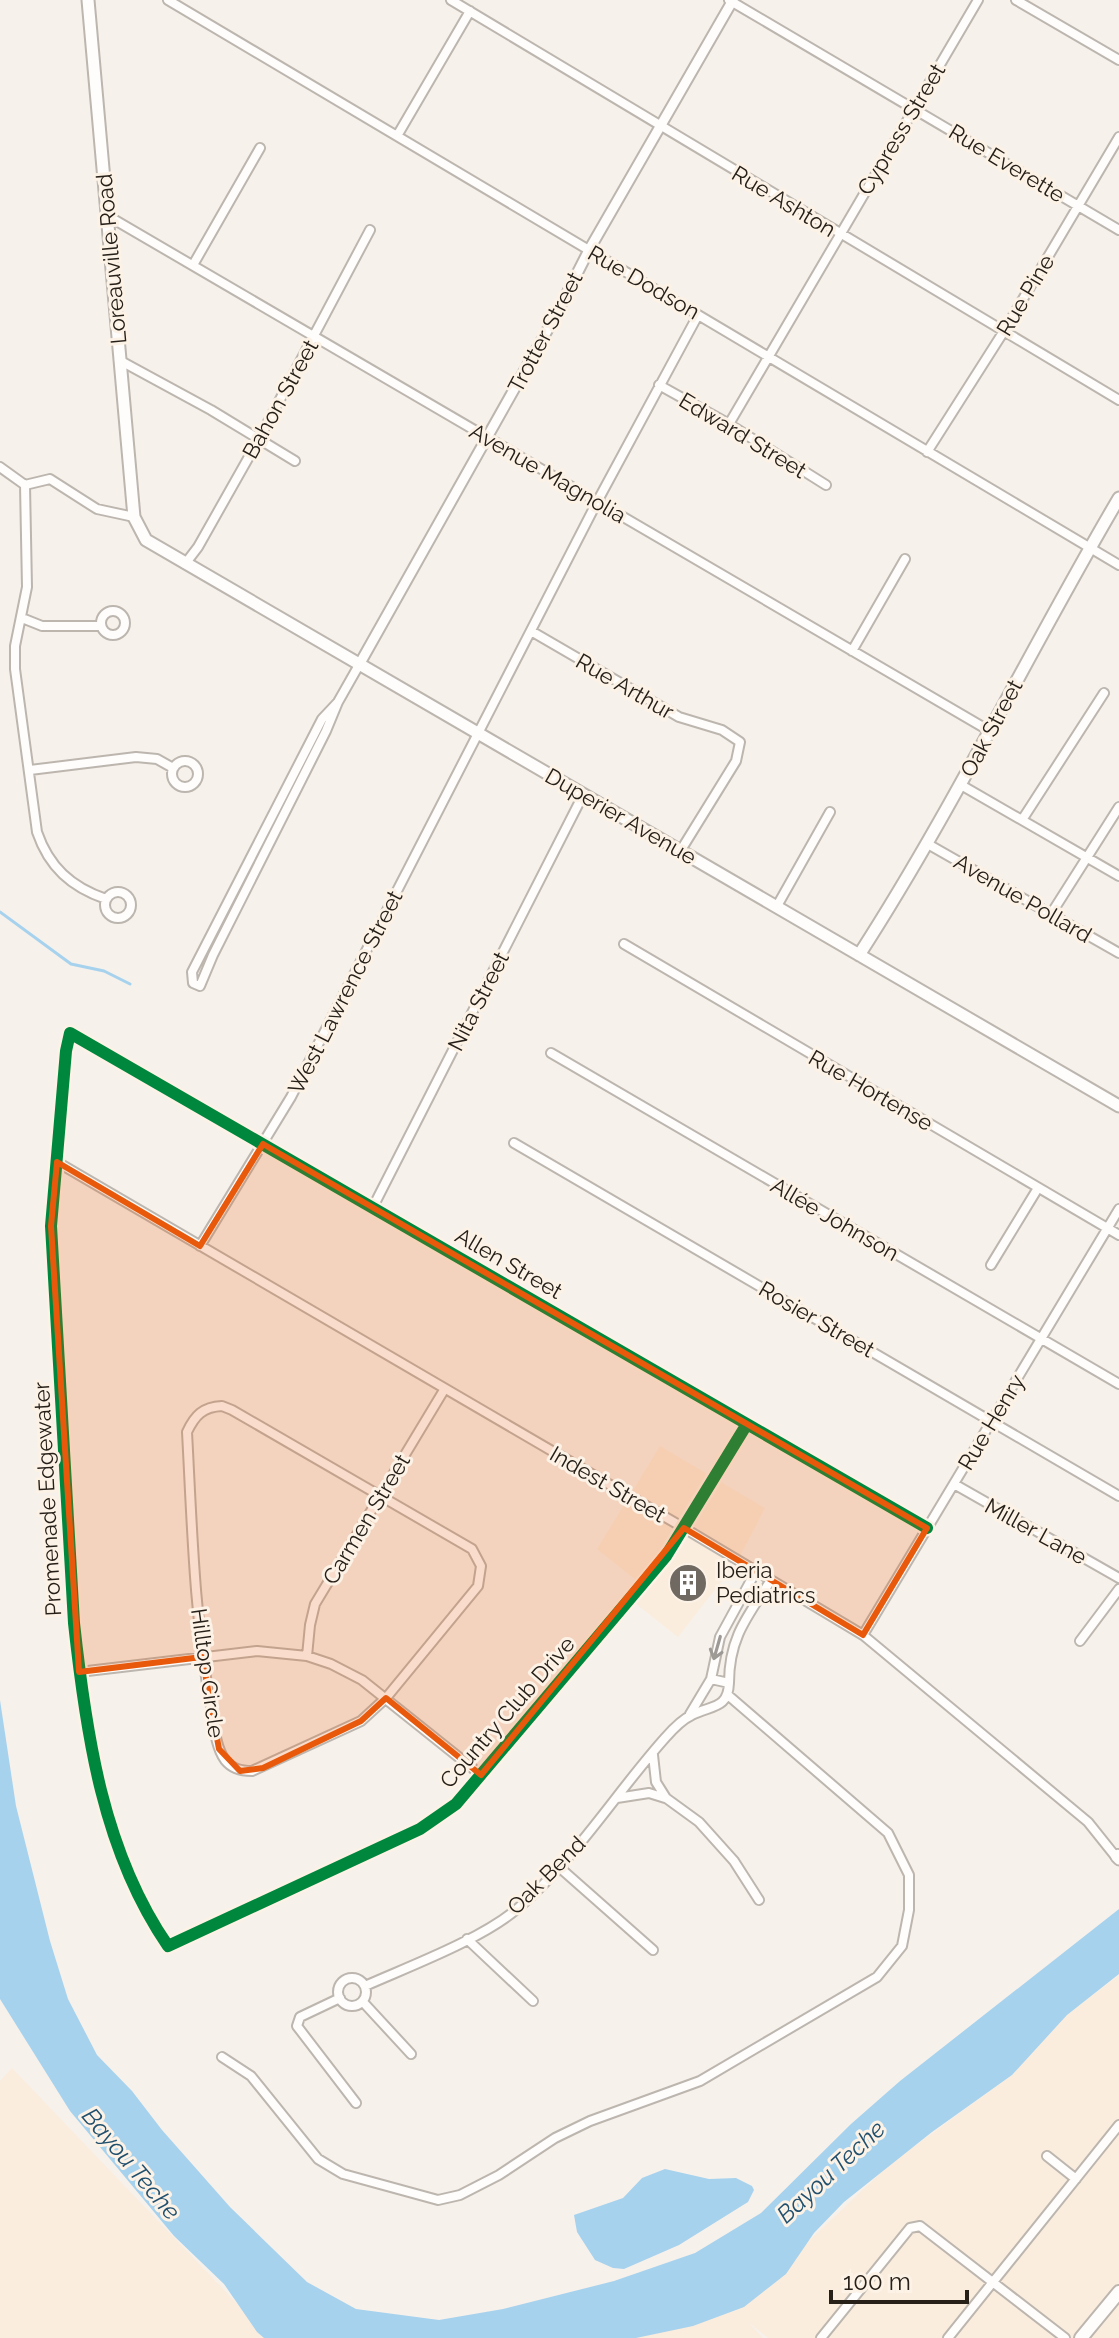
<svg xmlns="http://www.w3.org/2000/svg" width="1119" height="2338" font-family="Raleway,sans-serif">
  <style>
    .built { fill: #faedde }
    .water { fill: #a6d2ee }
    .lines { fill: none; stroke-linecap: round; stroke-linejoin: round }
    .stream { stroke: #a6d2ee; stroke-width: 3 }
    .minor-casing { stroke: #bcb6af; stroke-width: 12 }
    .tertiary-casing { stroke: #bcb6af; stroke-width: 13 }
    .secondary-casing { stroke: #bcb6af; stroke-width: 15 }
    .primary-casing { stroke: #bcb6af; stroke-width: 16 }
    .minor { stroke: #fefdfc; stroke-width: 8 }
    .tertiary { stroke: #fefdfc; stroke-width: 9 }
    .secondary { stroke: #fefdfc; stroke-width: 11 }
    .primary { stroke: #fefdfc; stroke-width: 12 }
    .cycleway-casing { stroke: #fcf2e6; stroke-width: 17 }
    .cycleway { stroke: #00873e; stroke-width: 12 }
    .oneway { stroke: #9d9a96 }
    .marked { fill: #e8590c; fill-opacity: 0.2; stroke: #e8590c; stroke-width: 6; stroke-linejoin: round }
    .labels { text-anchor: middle; stroke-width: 6; stroke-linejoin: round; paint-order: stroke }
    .street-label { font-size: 22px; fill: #262019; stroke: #fcf2e6 }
    .poi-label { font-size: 22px; fill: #262019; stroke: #fcf2e6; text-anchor: start }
    .water-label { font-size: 24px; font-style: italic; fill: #20506e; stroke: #fcf2e6 }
  </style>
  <rect width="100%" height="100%" fill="#f7f1eb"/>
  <path class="built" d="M660,1446L765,1508L738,1560L678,1637L635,1603L646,1588L597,1549Z
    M1119,1975V2338H768L748,2322L763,2338H587L735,2311L890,2164L1012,2075L1067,2015Z
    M12,2068L270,2338H0V2081Z"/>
  <path class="water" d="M0,1700L16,1806L50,1941L68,1999L97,2055L132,2091L162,2130L230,2207L307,2282L356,2309L439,2320L503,2309L614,2281L695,2253L761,2213L851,2124L900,2081L1119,1909V1974L1067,2015L1012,2075L932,2132L844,2202L814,2233L786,2274L744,2307L693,2326L636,2338H264L257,2332L224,2284L174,2236L70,2111L0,1999Z
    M665,2169L709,2179L736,2178L752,2186L754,2190L748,2202L679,2245L624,2269L613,2268L595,2260L577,2232L574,2215L623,2198L642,2178Z"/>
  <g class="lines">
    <path class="stream" d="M0,912L71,964L104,971L130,984"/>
    <g class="minor-casing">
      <path id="minor" d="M168,0L1119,565
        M451,0L1119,400
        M729,0L1119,230
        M1016,0L1119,60
        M397,136L470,11
        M108,216L988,730
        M193,265L260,148
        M119,360L211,410L295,461
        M659,385L729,424L826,485
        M729,424L978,0
        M927,452L1004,331L1119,137
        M0,467L25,485
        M25,485L27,587L15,646V669L37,832C49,867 71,887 106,899
        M25,485L50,479L97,509L134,517
        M185,564L198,547L259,439L370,230
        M101 623a12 12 0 1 1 24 0a12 12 0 1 1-24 0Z
        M22,618L42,626H101
        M531,631L679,717L722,730L740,742L736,761L681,850
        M852,651L905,559
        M338,702L322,719L192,972L193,983L200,986L213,955L326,731L338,702L359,665
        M172 774a13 13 0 1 1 26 0a13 13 0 1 1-26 0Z
        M30,770L136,757L157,759L173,768
        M961,785L1119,876
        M1022,820L1104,693
        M926,843L1119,953
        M105 905a13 13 0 1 1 26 0a13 13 0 1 1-26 0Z
        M777,906L830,812
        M1051,914L1119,807
        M624,944L1119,1235
        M551,1053L1119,1384
        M514,1143L1119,1496
        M57,1162L684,1528L863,1635L1088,1822L1116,1857L1118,1854
        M373,1207L583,795
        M200,1246L291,1097L597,502L698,315
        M991,1265L1038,1188
        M222,1406L232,1410L472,1549L481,1566L478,1586L386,1698L361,1721L252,1771C241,1771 232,1769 225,1760C215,1746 214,1724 211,1707C194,1616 192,1524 187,1432C195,1415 203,1407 222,1406Z
        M747,1424L666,1556L456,1804L420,1829L168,1946C103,1852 86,1734 74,1623L51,1226L66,1051L70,1033L927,1528
        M954,1484L1119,1578
        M863,1635L1119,1209
        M1080,1641L1119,1589
        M307,1656L310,1625L315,1604L444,1390
        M79,1672L257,1651L307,1656L331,1664L362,1680L481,1775
        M729,1683C729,1638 747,1617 771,1580
        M690,1714L711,1679L720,1637L756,1571
        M653,1755L656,1782L666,1798L699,1822L734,1861L759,1900
        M617,1798L649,1793L665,1798
        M559,1867L653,1950
        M467,1939L533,2001
        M338 1992a14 14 0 1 1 28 0a14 14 0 1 1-28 0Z
        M365,1986C410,1966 480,1940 517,1909C575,1860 615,1794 665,1738C672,1730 683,1719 692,1715C712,1705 728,1709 729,1683L711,1679
        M340,1998L300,2017L297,2026L356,2103
        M363,2002L411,2054
        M222,2057L251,2076L318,2159L343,2174L438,2200L460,2195L499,2175L555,2138L590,2121L700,2081L877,1977L902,1946L909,1910V1875L888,1833L729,1696
        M1047,2156L1076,2179
        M821,2338L910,2228L920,2226L1065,2338
        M948,2338L1119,2125"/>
    </g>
    <g class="tertiary-casing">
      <path id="tertiary" d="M359,665L557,313L589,250L733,0
        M1116,1857L1119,1860"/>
    </g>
    <g class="secondary-casing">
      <path id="secondary" d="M88,0L134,517L146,540L1119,1106
        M859,955C954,808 1030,649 1119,498"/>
    </g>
    <g class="primary-casing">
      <path id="primary" d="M1081,2338L1119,2292"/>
    </g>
    <use href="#minor" class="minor"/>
    <use href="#tertiary" class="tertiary"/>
    <use href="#secondary" class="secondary"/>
    <use href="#primary" class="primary"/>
    <g class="cycleway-casing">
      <path id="cycleway" d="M747,1424L666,1556L456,1804L420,1829L168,1946C103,1852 86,1734 74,1623L51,1226L66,1051L70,1033L927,1528"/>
    </g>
    <use href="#cycleway" class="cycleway"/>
  </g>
  <defs><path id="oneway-shaft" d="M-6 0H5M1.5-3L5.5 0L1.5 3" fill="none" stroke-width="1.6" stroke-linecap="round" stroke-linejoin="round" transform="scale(2)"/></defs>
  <use class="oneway" href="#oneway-shaft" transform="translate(717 1648) rotate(106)"/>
  <path class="marked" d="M263,1144L927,1528L863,1635L684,1528L481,1775L386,1698L361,1721L263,1768L240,1771L219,1749L202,1657L79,1672L51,1226L57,1162L200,1246Z"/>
  <defs>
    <g id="building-disc" transform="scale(2)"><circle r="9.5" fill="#6f6962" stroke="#fcf2e6"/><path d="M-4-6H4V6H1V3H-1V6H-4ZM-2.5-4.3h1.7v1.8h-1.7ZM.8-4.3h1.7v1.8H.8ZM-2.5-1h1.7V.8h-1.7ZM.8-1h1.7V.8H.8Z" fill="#fff"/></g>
  </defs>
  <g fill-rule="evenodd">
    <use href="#building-disc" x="688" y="1583"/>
  </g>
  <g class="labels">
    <g class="street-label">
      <text transform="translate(901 129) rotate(-59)" y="8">Cypress Street</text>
      <text transform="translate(1007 163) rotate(31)" y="8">Rue Everette</text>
      <text transform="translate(784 201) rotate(31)" y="8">Rue Ashton</text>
      <text transform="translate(111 259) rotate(-95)" y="8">Loreauville Road</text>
      <text transform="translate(644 282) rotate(30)" y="8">Rue Dodson</text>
      <text transform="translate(1025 295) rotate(-59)" y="8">Rue Pine</text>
      <text transform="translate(545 332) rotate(-62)" y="8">Trotter Street</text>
      <text transform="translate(280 399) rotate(-61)" y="8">Bahon Street</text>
      <text transform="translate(743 435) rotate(31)" y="8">Edward Street</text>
      <text transform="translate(548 473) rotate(30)" y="8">Avenue Magnolia</text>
      <text transform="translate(625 686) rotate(30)" y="8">Rue Arthur</text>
      <text transform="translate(991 728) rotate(-62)" y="8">Oak Street</text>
      <text transform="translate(621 816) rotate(30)" y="8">Duperier Avenue</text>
      <text transform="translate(1023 898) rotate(30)" y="8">Avenue Pollard</text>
      <text transform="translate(345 992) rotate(-63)" y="8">West Lawrence Street</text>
      <text transform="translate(478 1001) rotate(-63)" y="8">Nita Street</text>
      <text transform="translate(871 1090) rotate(30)" y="8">Rue Hortense</text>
      <text transform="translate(835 1219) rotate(30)" y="8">Allée Johnson</text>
      <text transform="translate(509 1263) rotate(30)" y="8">Allen Street</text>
      <text transform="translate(817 1319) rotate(30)" y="8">Rosier Street</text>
      <text transform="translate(991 1422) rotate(-59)" y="8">Rue Henry</text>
      <text transform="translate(608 1484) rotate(30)" y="8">Indest Street</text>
      <text transform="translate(47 1499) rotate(-93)" y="8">Promenade Edgewater</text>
      <text transform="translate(366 1519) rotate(-59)" y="8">Carmen Street</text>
      <text transform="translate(1036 1531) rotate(29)" y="8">Miller Lane</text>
      <text transform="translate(208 1673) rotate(82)" y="8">Hilltop Circle</text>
      <text transform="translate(507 1712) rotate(-49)" y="8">Country Club Drive</text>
      <text transform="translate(546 1875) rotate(-45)" y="8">Oak Bend</text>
    </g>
    <g class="poi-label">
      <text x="716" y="1578">Iberia<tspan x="716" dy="25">Pediatrics</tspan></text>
    </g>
    <g class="water-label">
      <text transform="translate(131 2164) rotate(50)" y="8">Bayou Teche</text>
      <text transform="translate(831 2172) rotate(-43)" y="8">Bayou Teche</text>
    </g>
  </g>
  <path d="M831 2290v12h136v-12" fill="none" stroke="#262019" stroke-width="4"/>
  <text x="843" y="2290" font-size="24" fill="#262019" stroke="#fcf2e6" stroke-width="6" paint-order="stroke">100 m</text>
</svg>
